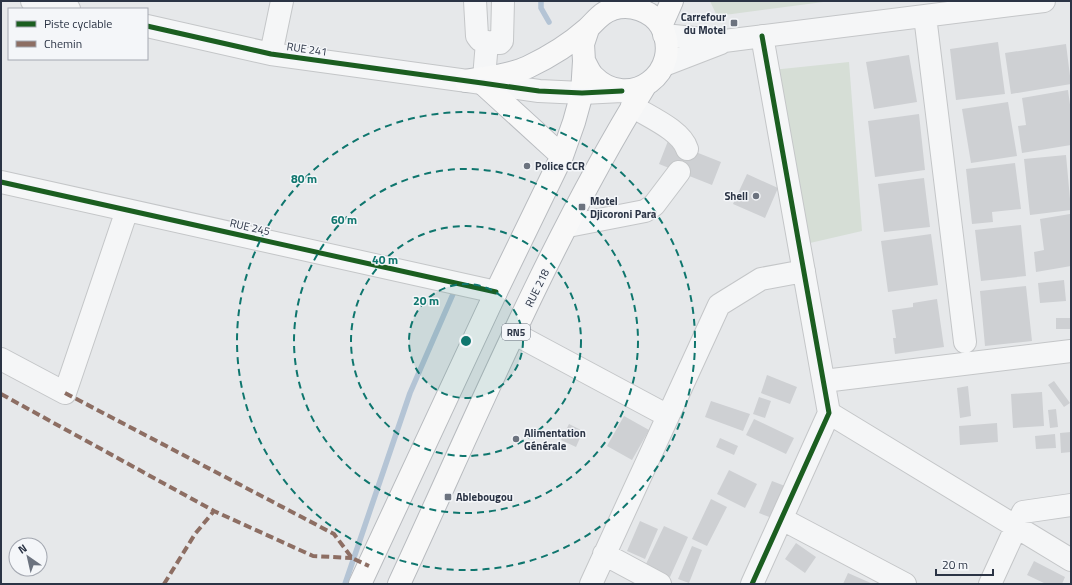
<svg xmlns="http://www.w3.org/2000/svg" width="1072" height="585" font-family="'Titillium Web',sans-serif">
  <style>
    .green { fill: #d6ded6 }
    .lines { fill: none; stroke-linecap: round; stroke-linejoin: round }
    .stream { stroke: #b4c4d5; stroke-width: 5.5 }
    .building { fill: #ced0d3 }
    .minor-casing { stroke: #c4c6c8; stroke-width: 24 }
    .highway-casing { stroke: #b8bbbf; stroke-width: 24 }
    .minor { stroke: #f5f6f7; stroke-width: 22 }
    .highway { stroke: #f8f8f8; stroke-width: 22 }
    .quiet { stroke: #8d6e63; stroke-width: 4; stroke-dasharray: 8 4; stroke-linecap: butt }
    .cycleway-casing { stroke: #f4f6f9; stroke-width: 8 }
    .cycleway { stroke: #1b5e20; stroke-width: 5 }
    .ring { fill: none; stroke: #0f766e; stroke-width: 2; stroke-dasharray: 7 5 }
    .poi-dot { fill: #6c737f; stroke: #f4f6f9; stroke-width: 1.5 }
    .labels { text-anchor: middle; stroke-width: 3; stroke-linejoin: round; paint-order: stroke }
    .shield { fill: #f4f6f9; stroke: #676e7b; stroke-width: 1 }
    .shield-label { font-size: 10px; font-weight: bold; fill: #2b3445 }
    .poi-label { font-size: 11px; font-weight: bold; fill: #2b3445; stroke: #f4f6f9; text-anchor: start }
    .street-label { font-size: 11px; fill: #2b3445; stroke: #f4f6f9 }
    .centre { fill: #0f766e; stroke: #f4f6f9; stroke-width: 2 }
    .ring-label { font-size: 12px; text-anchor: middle; font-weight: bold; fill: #0f766e; stroke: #f4f6f9; stroke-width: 3; stroke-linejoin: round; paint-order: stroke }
  </style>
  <rect width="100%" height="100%" fill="#e6e8ea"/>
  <path class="green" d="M710,1H831L717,16Z
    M849,62L862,231L810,243L772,70Z"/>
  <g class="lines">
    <path class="stream" d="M541,1V8L549,22
      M345,584L410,393L453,294"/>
  </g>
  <path class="building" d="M998,42L1005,94L956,100L950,49Z
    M1066,44L1071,84L1011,94L1005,53Z
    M909,55L917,102L874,109L866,62Z
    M1068,90L1071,112V145L1022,153L1018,126L1026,125L1022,98Z
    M1008,102L1017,156L971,163L962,109Z
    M919,114L925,170L875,177L868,121Z
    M668,141L721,162L712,185L659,164Z
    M1066,155L1071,210L1030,215L1024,159Z
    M1015,163L1021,209L992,212L993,222L972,224L966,169Z
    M747,174L778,188L765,218L733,204Z
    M924,178L930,227L884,232L878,184Z
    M1070,214L1071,266L1036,272L1034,252L1044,250L1040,219Z
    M1021,225L1026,276L981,281L975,230Z
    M931,234L938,285L888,292L881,241Z
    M1064,280L1066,301L1040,303L1038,283Z
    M1026,286L1032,341L985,346L980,291Z
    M937,299L944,347L895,354L893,338H896L892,310L913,307V303Z
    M1056,318H1071V329H1056Z
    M767,375L797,387L790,404L761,393Z
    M1054,381L1070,403L1064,407L1048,385Z
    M968,386L971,416L960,418L957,388Z
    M1042,392L1044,426L1013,428L1011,394Z
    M759,397L771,401L765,418L753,414Z
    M711,401L750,414L743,431L705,417Z
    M1056,409L1058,427L1050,428L1048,410Z
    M624,416L649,430L632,460L607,446Z
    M754,419L794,438L786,454L746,435Z
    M997,423L998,442L960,445L959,426Z
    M569,424L583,431L576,447L561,440Z
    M1071,432V452L1061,453L1060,433Z
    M1055,434L1056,448L1036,449L1035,436Z
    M720,438L738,446L734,455L716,447Z
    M729,470L757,484L745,508L717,494Z
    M772,481L785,486L772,518L759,513Z
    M711,499L727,507L707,546L692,539Z
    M640,521L658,529L645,559L627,551Z
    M664,526L688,537L670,577L645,566Z
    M796,543L816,557L805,573L785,559Z
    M692,546L702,550L689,583L678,579Z
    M1034,561L1065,577L1062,584H1046L1027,575Z
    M848,573L873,584H843Z"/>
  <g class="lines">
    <g class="minor-casing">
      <path id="minor" d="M32,1L69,9
        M475,1L477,36L480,40L487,42L484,78
        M925,16L965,342
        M147,26L271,54L482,83L539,91L582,93L622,91
        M664,35L724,41L1044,1
        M487,42L500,43L502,41L503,1
        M271,54L282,1
        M664,65L721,43
        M632,106C649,117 681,130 687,149
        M1,182L496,292
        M568,226L645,211L654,205L679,172
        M515,334L668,416
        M1,359L65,393L127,210
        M824,381L1071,351
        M829,413L1071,560
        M782,519L905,584
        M604,554L660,584
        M591,584L719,305L761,279L804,271
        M752,584L829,413L762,36
        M990,584L1023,512L1071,505"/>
    </g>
    <g class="highway-casing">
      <path id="highway" d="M661,26L672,1
        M466,81C487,77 509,76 528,67C549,57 570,44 587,29C596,21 601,12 613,9C630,3 652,11 661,26C685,72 629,113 593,76C589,72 587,66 584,61
        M482,83L562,156
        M360,584L496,292L562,156L574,122L582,93L584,61L583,44L588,29
        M399,584C476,418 549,241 645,86"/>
    </g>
    <use href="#minor" class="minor"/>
    <use href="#highway" class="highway"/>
    <path class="quiet" d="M65,393L334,534L352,558L369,566
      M1,394L214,511L313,556L352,558
      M164,584L195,534L214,511"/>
    <g class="cycleway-casing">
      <path id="cycleway" d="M147,26L271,54L482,83L539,91L582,93L622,91
        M1,182L496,292
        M752,584L829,413L762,36"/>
    </g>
    <use href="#cycleway" class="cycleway"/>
  </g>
  <circle cx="466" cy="341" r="57" fill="#0f766e" fill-opacity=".12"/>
  <g class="ring">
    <circle cx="466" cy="341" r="57"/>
    <circle cx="466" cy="341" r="115"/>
    <circle cx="466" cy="341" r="172"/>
    <circle cx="466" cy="341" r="229"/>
  </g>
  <g class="poi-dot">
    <rect x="730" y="19" width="8" height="8" rx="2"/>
    <circle cx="527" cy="166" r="4"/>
    <circle cx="756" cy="196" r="4"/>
    <rect x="578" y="203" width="8" height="8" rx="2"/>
    <circle cx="516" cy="439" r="4"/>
    <rect x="444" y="493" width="8" height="8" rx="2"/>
  </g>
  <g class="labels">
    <rect class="shield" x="502" y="324" width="28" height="16" rx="3"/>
    <g class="shield-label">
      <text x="516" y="336">RN5</text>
    </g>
    <g class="poi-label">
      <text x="726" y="21" text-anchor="end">Carrefour<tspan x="726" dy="13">du Motel</tspan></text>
      <text x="535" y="170">Police CCR</text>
      <text x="748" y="200" text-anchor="end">Shell</text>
      <text x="590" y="205">Motel<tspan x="590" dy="13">Djicoroni Para</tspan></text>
      <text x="524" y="437">Alimentation<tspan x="524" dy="13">Générale</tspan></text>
      <text x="456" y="501">Ablebougou</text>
    </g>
    <g class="street-label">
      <text transform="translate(307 49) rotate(8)" y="4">RUE 241</text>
      <text transform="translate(250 227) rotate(13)" y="4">RUE 245</text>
      <text transform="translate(537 288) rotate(-64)" y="4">RUE 218</text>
    </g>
  </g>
  <circle cx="466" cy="341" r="6" class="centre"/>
  <g class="ring-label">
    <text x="304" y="183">80 m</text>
    <text x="344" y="224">60 m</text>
    <text x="385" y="264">40 m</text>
    <text x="426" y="305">20 m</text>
  </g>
  <rect width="1072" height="585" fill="none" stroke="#2b3445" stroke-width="4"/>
  <rect x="8" y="8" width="140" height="52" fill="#f4f6f9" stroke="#a4a8b1"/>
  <rect x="16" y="21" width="20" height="6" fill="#1b5e20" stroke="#a4a8b1"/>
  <text x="44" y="28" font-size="12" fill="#2b3445">Piste cyclable</text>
  <rect x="16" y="41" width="20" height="6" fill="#8d6e63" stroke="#a4a8b1"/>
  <text x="44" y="48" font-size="12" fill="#2b3445">Chemin</text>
  <g transform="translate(28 557) rotate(326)"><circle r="19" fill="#f4f6f9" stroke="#a4a8b1"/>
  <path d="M0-3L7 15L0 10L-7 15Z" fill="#6c737f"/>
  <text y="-6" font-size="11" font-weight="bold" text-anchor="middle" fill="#2b3445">N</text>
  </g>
  <path d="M936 569v6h57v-6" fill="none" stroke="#2b3445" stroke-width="2"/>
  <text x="942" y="569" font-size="12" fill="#2b3445" stroke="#f4f6f9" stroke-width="3" paint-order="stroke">20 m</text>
</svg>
